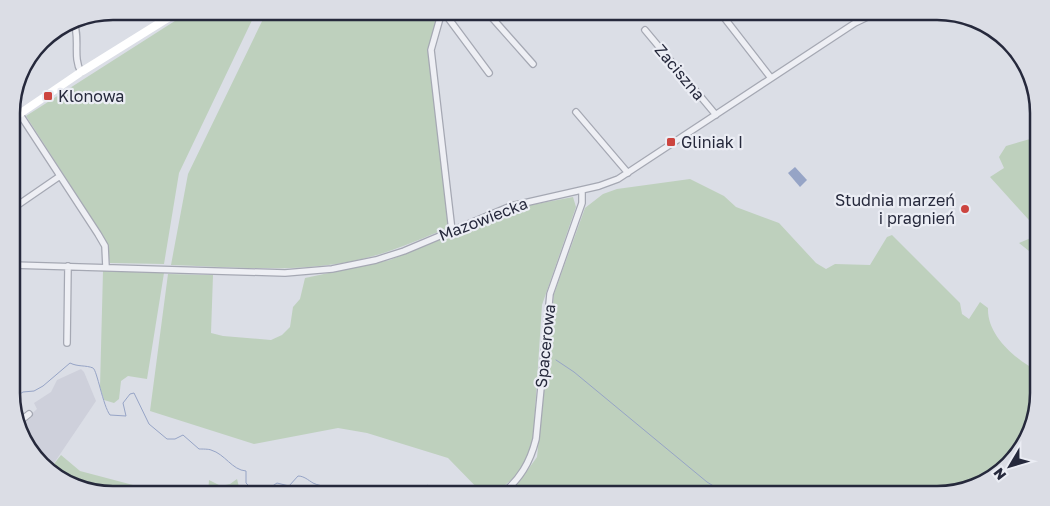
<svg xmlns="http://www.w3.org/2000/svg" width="1050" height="506" font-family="'Golos Text',sans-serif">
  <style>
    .built { fill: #ced0db }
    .green { fill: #bed0bd }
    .water { fill: #96a4c6 }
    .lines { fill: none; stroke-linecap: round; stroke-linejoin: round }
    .stream { stroke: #96a4c6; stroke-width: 1 }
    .minor-casing { stroke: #a5a8b3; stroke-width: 8 }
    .minor { stroke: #eeeff4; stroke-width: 5.5 }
    .secondary { stroke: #fff; stroke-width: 8 }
    .poi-dot { fill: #cc443f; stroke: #ebedf4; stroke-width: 2 }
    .labels { text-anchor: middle; stroke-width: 4.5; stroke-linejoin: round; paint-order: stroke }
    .street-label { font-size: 16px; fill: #26293c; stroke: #ebedf4 }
    .poi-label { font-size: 16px; fill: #26293c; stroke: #ebedf4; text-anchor: start }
    .rim { fill: none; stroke: #26293c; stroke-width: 2.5 }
  </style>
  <rect width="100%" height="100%" fill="#dbdee6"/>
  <path class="built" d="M81,369L84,372L96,401L50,469L32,455L20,425L37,409L34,403L51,392L57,380Z"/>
  <path class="green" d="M282,11H440L432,36L430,51L448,228C425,237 401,248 377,255C311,275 239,267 171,265L188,174L266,13Z
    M255,14L179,173L164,264L110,263L104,237L26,116L178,19Z
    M1030,139H1038V230L990,177L1004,168L999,157L1006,146Z
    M690,179L724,196L736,207L779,223L816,263L826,269L835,264L870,265L887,237L892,235L960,303L962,314L969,319L980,302L988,308C987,333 1010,354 1029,366L1039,363V393L1028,438L994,477L943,495H506L514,489L537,457L554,294L585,208L603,194L617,189Z
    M573,197L576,207L542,305L533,441L522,470L494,495H484L448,458L367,433L338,428L254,444L150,411L168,274L213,275L211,333L223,336L271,340L282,335L290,327L293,307L300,299L305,278L390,260L515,208Z
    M1038,235V251L1034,255L1019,243Z
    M103,271L164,273L147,379L128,376L121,381L119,399L114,403L104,400L100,387Z
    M61,455L80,471L133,485L131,495H113L68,484L50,469Z
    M237,479L241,495H208L209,480L221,486L230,484Z"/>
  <path class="water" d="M795,167L807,180L800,187L788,173Z"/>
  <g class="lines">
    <path class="stream" d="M556,360L574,372L707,482L725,493L829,495
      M12,399L23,392L34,391L43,386L70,363C78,367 86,365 93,368C97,370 103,406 110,415L126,416L123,403L130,394L134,393L149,424L167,439H175L183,435L199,449C202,449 209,449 211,450C225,454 232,470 246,471V483L251,488L246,495
      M259,495L277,483L289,486L298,476C304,476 308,480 313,483C323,488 333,485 343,490V495
      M419,495L427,485L431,488V495"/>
    <g class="minor-casing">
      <path id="minor" d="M165,11L170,16L270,11
        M442,11L431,50L452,231
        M443,11L489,73
        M486,11L533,64
        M719,11L771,78
        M73,20C81,37 72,57 81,72
        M645,30L716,115
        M576,112L628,173
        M19,113L98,234L105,246L106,267
        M12,209L60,176
        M12,265L285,273L332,269L376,260L404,251L511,206L599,186L618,179L855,23L880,11
        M67,343L68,266
        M19,422L29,414
        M501,495C520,479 530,463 536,439L550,294L582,203V190"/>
    </g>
    <use href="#minor" class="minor"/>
    <path class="secondary" d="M12,119L81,72L179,11"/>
  </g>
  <g class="poi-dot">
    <rect x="43" y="91" width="10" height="10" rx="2.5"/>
    <rect x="666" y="137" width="10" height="10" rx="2.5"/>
    <circle cx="965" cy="209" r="5"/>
  </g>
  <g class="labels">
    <g class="street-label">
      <text transform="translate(680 72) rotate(50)" y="6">Zaciszna</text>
      <text transform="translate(483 219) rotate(-21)" y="6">Mazowiecka</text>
      <text transform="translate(545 346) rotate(-84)" y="6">Spacerowa</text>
    </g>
    <g class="poi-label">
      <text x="58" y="102">Klonowa</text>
      <text x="681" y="148">Gliniak I</text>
      <text x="955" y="206" text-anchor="end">Studnia marzeń<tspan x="955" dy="18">i pragnień</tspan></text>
    </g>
  </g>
  <path d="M0 0H1050V506H0ZM113 20H937A93 93 0 0 1 1030 113V393A93 93 0 0 1 937 486H113A93 93 0 0 1 20 393V113A93 93 0 0 1 113 20Z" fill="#dbdde5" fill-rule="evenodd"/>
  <path class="rim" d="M113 20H937A93 93 0 0 1 1030 113V393A93 93 0 0 1 937 486H113A93 93 0 0 1 20 393V113A93 93 0 0 1 113 20Z"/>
  <g transform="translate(1010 466) rotate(232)" stroke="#ebedf4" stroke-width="4" paint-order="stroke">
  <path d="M0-4L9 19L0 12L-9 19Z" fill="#26293c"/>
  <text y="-8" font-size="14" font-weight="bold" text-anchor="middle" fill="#26293c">N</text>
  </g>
</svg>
